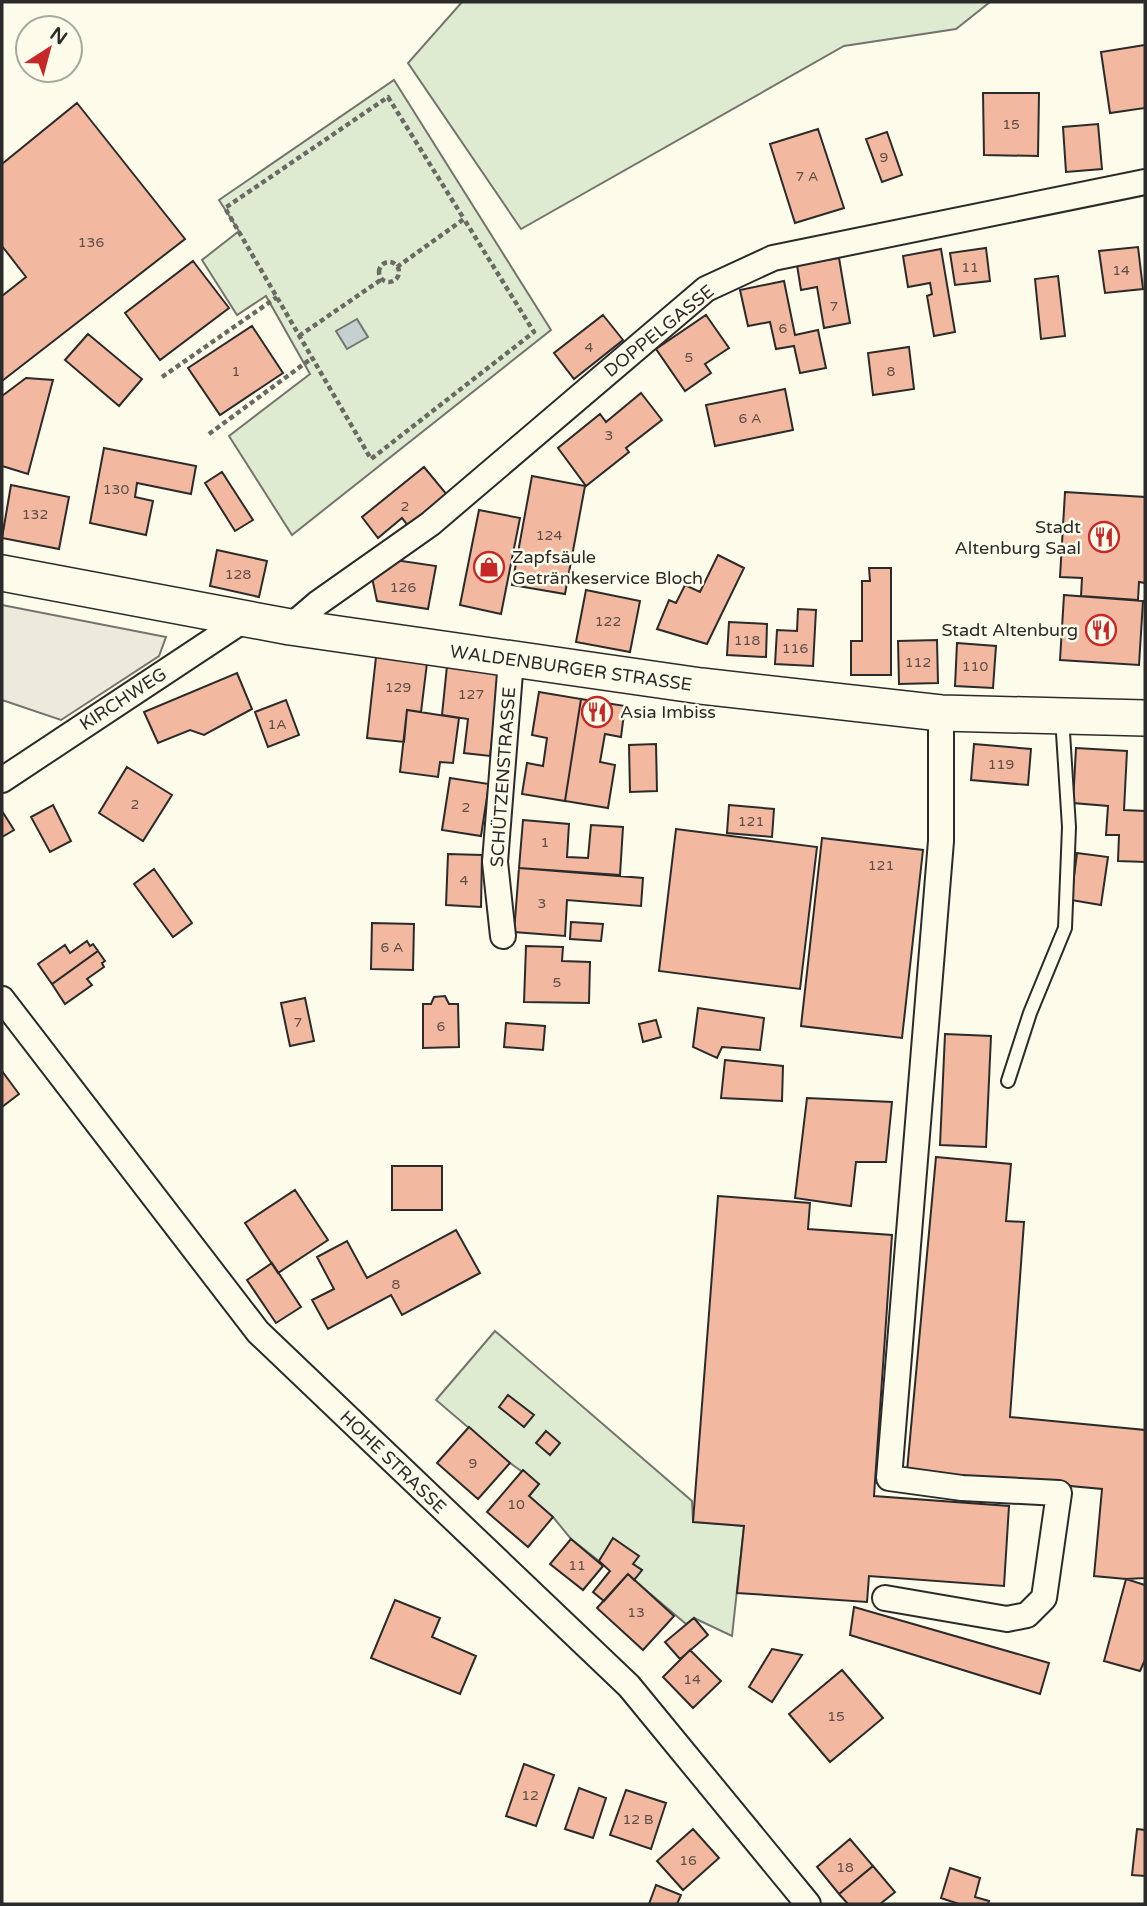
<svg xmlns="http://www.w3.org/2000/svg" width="1147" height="1906" font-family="'Varela Round',sans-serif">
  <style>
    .green { fill: #deebd1; stroke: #74746e; stroke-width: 2 }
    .parking { fill: #eceadb; stroke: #74746e; stroke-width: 2 }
    .water { fill: #c7d0d0; stroke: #74746e; stroke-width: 2 }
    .building { fill: #f2b8a0; stroke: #2b2b2b; stroke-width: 2 }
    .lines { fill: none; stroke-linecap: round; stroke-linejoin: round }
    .service-casing { stroke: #2b2b2b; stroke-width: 16 }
    .minor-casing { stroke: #2b2b2b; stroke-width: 28 }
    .secondary-casing { stroke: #2b2b2b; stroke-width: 38 }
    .path { stroke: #6a6964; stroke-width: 4.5; stroke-dasharray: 5 3.5; stroke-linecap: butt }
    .service { stroke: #fdfbea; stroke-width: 12 }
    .minor { stroke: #fdfbea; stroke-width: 24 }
    .secondary { stroke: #fdfbea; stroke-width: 35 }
    .labels { text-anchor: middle; stroke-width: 5; stroke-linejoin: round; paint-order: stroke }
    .number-label { font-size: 14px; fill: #5d4e48 }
    .street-label { font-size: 18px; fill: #2b2b2b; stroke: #fdfbea }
    .poi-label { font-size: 18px; fill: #2b2b2b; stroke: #fdfbea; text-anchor: end }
  </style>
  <rect width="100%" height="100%" fill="#fdfbea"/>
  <path class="green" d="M462,2H990L956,29L844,46L521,229L408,63Z
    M394,80L551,330L292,535L229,436L310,374L266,296L237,315L202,260L239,231L219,200Z
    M495,1331L692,1501L693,1521L744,1526L732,1636L694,1618L686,1624L634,1580L642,1570L633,1564L613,1539L599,1561L571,1539L553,1517L529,1496L539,1484L510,1463L436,1400Z"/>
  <path class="parking" d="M2,605L166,637L159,656L61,720L2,700Z"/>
  <path class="water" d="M357,319L368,337L347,349L336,331Z"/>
  <path class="building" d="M1145,45V108L1110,113L1101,52Z
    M983,93H1039L1038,156L984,155Z
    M77,103L185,239L2,381V296L26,277L2,246V164Z
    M1098,124L1102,169L1066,172L1063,127Z
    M818,129L844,208L795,223L770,144Z
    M887,132L902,175L882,182L866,139Z
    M1138,247L1143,289L1105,293L1099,251Z
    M986,248L990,281L955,285L950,253Z
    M941,249L955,332L934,336L927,296L932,294L930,283L908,287L903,256Z
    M839,258L850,323L824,328L817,287L801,290L797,265Z
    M193,261L229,308L160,360L125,313Z
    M1058,276L1065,336L1041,339L1035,279Z
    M784,281L795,335L818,330L826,368L800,373L794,346L776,349L770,322L748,326L740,290Z
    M603,315L623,340L574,379L554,353Z
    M706,315L729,348L705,364L711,373L685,391L656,349Z
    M252,326L283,373L220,415L188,368Z
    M88,334L142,379L119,406L65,360Z
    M909,347L914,389L873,395L868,353Z
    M26,378L53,380L28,474L2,466V396Z
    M785,389L793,430L715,446L706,405Z
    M641,393L662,420L626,448L629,452L586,486L558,448L600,414L606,422Z
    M104,448L196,466L191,494L137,483L135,497L153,501L146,535L90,523Z
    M424,467L448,496L409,527L402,518L378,538L362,517Z
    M222,472L253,520L235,531L205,483Z
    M532,476L585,486L565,594L512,585Z
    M11,485L69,497L59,549L2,538Z
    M1065,492L1145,497V583L1139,582L1138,600L1081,596L1082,578L1060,577Z
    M479,510L520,518L501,614L460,605Z
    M217,550L267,561L259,597L210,586Z
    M718,555L744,568L707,644L657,629L669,600L676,603L685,585L700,592Z
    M388,559L436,566L428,609L377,601L371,573Z
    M869,568H891V675H851V641H862V581H870Z
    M586,590L640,601L630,652L576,642Z
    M1064,595L1143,601L1139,665L1060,660Z
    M798,609L816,610L813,666L775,664L777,630L797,631Z
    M729,622L767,624L766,657L727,655Z
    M937,640L938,683L899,684L898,641Z
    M957,643L996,646L993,688L955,686Z
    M376,657L427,663L421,712L407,710L404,742L367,738Z
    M447,666L500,673L490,756L464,753L468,719L442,715Z
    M237,673L252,709L204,735L190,730L158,743L144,712Z
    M539,692L581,699L565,801L522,794L527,763L543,766L547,738L532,735Z
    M581,699L625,706L621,737L605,734L600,762L615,765L608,808L565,801Z
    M286,700L299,735L268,747L255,712Z
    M407,710L459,718L453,763L440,762L438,777L400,772Z
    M656,744L657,791L630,792L629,745Z
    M974,744L1031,749L1028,785L971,780Z
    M1076,748L1127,751L1124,810L1145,811V862L1118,861L1119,835H1106L1108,806L1073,803Z
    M127,767L172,795L143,841L99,813Z
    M450,778L489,784L481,836L442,830Z
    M53,805L71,841L50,852L31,817Z
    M729,805L774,809L772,837L727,833Z
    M2,811L14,830L2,837Z
    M523,820L569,824L567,857L588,858L591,825L623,827L620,875L519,868Z
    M676,829L817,847L800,989L659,971Z
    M822,838L923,850L902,1038L801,1026Z
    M1077,853L1108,857L1101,905L1071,900Z
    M448,854L482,855L481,907L446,905Z
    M519,868L643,878L641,906L567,900L565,936L514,932Z
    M154,869L192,923L173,937L134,884Z
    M571,922L603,924L601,941L570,939Z
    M372,923L414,924L413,970L371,969Z
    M87,941L90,946L93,944L98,951L52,984L38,964L65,945L70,953Z
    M526,946L563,947L562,961L590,962L589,1003L524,1002Z
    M98,951L105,961L102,963L104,967L87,979L92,985L65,1004L52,984Z
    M445,996L449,1004H458L459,1047L423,1048V1004H431L434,997Z
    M305,998L314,1041L290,1046L281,1003Z
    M698,1008L764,1018L760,1050L722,1047L717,1058L693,1047Z
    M656,1020L661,1037L643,1042L639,1024Z
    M506,1023L545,1026L543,1050L504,1047Z
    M945,1034L991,1036L986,1147L940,1145Z
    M725,1060L783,1066L782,1101L721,1098Z
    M2,1071L19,1094L2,1107Z
    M807,1098L892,1102L886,1162H856L851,1206L795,1198Z
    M936,1157L1011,1164L1006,1221L1024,1222L1010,1417L1145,1430V1578L1126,1579L1094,1576L1102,1489L907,1471Z
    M392,1166H442V1210H392Z
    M295,1190L328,1240L278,1273L245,1223Z
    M718,1196L810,1203L808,1229L892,1235L874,1496L1009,1506L1004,1586L869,1576L867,1602L737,1593L744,1526L693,1522Z
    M456,1230L480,1273L402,1315L391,1295L328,1329L312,1300L334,1289L317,1257L347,1241L367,1278Z
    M272,1263L301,1307L276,1323L247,1280Z
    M508,1395L534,1415L524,1427L499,1407Z
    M469,1427L510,1463L478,1499L437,1463Z
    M546,1431L560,1443L550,1455L536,1443Z
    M523,1470L539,1484L529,1496L553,1517L528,1547L487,1512Z
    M613,1538L639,1556L633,1564L642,1570L634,1580L628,1574L604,1601L593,1592L610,1571L599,1561Z
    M571,1539L603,1566L583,1590L550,1564Z
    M628,1574L674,1616L643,1650L597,1608Z
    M1126,1579L1145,1585V1660L1140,1671L1104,1661Z
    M395,1600L440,1618L432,1637L476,1656L460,1694L371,1658Z
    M854,1607L1049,1663L1040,1694L850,1635Z
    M694,1618L708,1635L680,1659L665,1642Z
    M772,1649L802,1655L772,1702L749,1687Z
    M690,1650L721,1681L693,1708L663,1677Z
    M842,1670L883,1718L830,1762L789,1714Z
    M524,1764L554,1775L536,1826L506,1816Z
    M579,1788L606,1798L593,1838L565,1829Z
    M626,1790L666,1803L651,1849L610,1835Z
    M693,1829L719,1858L683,1890L657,1861Z
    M1137,1829L1145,1830V1876L1132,1875Z
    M850,1839L873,1866L839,1894L817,1867Z
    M873,1866L895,1892L880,1904H848L839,1894Z
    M950,1868L980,1878L975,1897L989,1901L988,1904H959L941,1898Z
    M656,1885L681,1895L677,1904H649Z"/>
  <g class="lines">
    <g class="service-casing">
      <path id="service" d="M1008,1081L1030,1013L1065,928L1069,827L1062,717"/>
    </g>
    <g class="minor-casing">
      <path id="minor" d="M290,627L318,603L430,524L706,289L773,258L1145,182
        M2,780L245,619
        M503,936L495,862L511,660
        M2,999L258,1332L629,1686L808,1904
        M885,1598L1007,1619L1027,1615L1044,1598L1059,1493L962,1488L889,1478L941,841V713"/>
    </g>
    <g class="secondary-casing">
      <path id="secondary" d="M2,573L290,627L701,686L941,713L1145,718"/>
    </g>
    <path class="path" d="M379 272a10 10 0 1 1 20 0a10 10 0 1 1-20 0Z
      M397,267L464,219L534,332L371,459L225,208L388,97L464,219
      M299,336L382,279
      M162,377L277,297
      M209,434L312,358"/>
    <use href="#service" class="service"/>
    <use href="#minor" class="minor"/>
    <use href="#secondary" class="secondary"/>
  </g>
  <defs>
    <g id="restaurant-ring" transform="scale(1.575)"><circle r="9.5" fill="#fdfbea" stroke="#c62828" stroke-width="1.5"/><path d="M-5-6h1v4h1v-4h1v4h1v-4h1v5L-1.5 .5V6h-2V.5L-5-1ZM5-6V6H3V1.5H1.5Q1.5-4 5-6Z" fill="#c62828"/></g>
    <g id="shop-ring" transform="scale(1.575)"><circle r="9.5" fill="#fdfbea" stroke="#c62828" stroke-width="1.5"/><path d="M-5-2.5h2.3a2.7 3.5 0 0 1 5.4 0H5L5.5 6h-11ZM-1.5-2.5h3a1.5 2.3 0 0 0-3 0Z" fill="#c62828"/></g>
  </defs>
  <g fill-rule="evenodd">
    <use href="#restaurant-ring" x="1104" y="537"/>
    <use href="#shop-ring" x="489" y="567"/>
    <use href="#restaurant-ring" x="1101" y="630"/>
    <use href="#restaurant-ring" x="597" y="712"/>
  </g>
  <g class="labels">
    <g class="number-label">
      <text x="1011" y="129">15</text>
      <text x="884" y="162">9</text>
      <text x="807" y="181">7 A</text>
      <text x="91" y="247">136</text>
      <text x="970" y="272">11</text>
      <text x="1121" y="275">14</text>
      <text x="834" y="311">7</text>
      <text x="783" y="333">6</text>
      <text x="589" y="352">4</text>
      <text x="689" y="362">5</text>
      <text x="236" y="376">1</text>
      <text x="891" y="376">8</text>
      <text x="750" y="423">6 A</text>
      <text x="609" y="440">3</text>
      <text x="116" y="494">130</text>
      <text x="405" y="511">2</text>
      <text x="35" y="519">132</text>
      <text x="549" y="540">124</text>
      <text x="238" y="579">128</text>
      <text x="403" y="592">126</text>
      <text x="608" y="626">122</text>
      <text x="747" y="645">118</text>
      <text x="795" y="653">116</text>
      <text x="918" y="667">112</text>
      <text x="975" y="671">110</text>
      <text x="398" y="692">129</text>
      <text x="471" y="699">127</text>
      <text x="277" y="729">1A</text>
      <text x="1001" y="769">119</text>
      <text x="135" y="809">2</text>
      <text x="466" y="812">2</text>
      <text x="751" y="826">121</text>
      <text x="545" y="847">1</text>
      <text x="881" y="870">121</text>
      <text x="464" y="885">4</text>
      <text x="542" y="908">3</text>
      <text x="392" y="952">6 A</text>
      <text x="557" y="987">5</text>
      <text x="298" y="1027">7</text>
      <text x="441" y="1031">6</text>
      <text x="396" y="1289">8</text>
      <text x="473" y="1468">9</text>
      <text x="516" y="1509">10</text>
      <text x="577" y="1570">11</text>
      <text x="636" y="1617">13</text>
      <text x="692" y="1684">14</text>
      <text x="836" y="1721">15</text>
      <text x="530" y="1800">12</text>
      <text x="638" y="1824">12 B</text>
      <text x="688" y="1865">16</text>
      <text x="845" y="1872">18</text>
    </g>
    <g class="street-label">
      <text transform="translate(659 331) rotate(-39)" y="6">DOPPELGASSE</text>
      <text transform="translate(571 668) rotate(8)" y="6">WALDENBURGER STRASSE</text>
      <text transform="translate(123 699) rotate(-33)" y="6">KIRCHWEG</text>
      <text transform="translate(503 777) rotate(-86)" y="6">SCHÜTZENSTRASSE</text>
      <text transform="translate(393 1462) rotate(44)" y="6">HOHE STRASSE</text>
    </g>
    <g class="poi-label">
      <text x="1081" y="533">Stadt<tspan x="1081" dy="21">Altenburg Saal</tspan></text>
      <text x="512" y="563" text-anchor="start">Zapfsäule<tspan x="512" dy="21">Getränkeservice Bloch</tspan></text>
      <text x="1078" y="636">Stadt Altenburg</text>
      <text x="620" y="718" text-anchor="start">Asia Imbiss</text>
    </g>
  </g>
  <rect width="1147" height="1906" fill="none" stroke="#2b2b2b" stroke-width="7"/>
  <g transform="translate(49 49) rotate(36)"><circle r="33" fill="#fdfbea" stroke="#a9a89e" stroke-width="2"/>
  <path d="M0-5L12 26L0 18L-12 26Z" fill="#c62828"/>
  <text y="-10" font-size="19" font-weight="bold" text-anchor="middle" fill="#2b2b2b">N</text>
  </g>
</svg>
